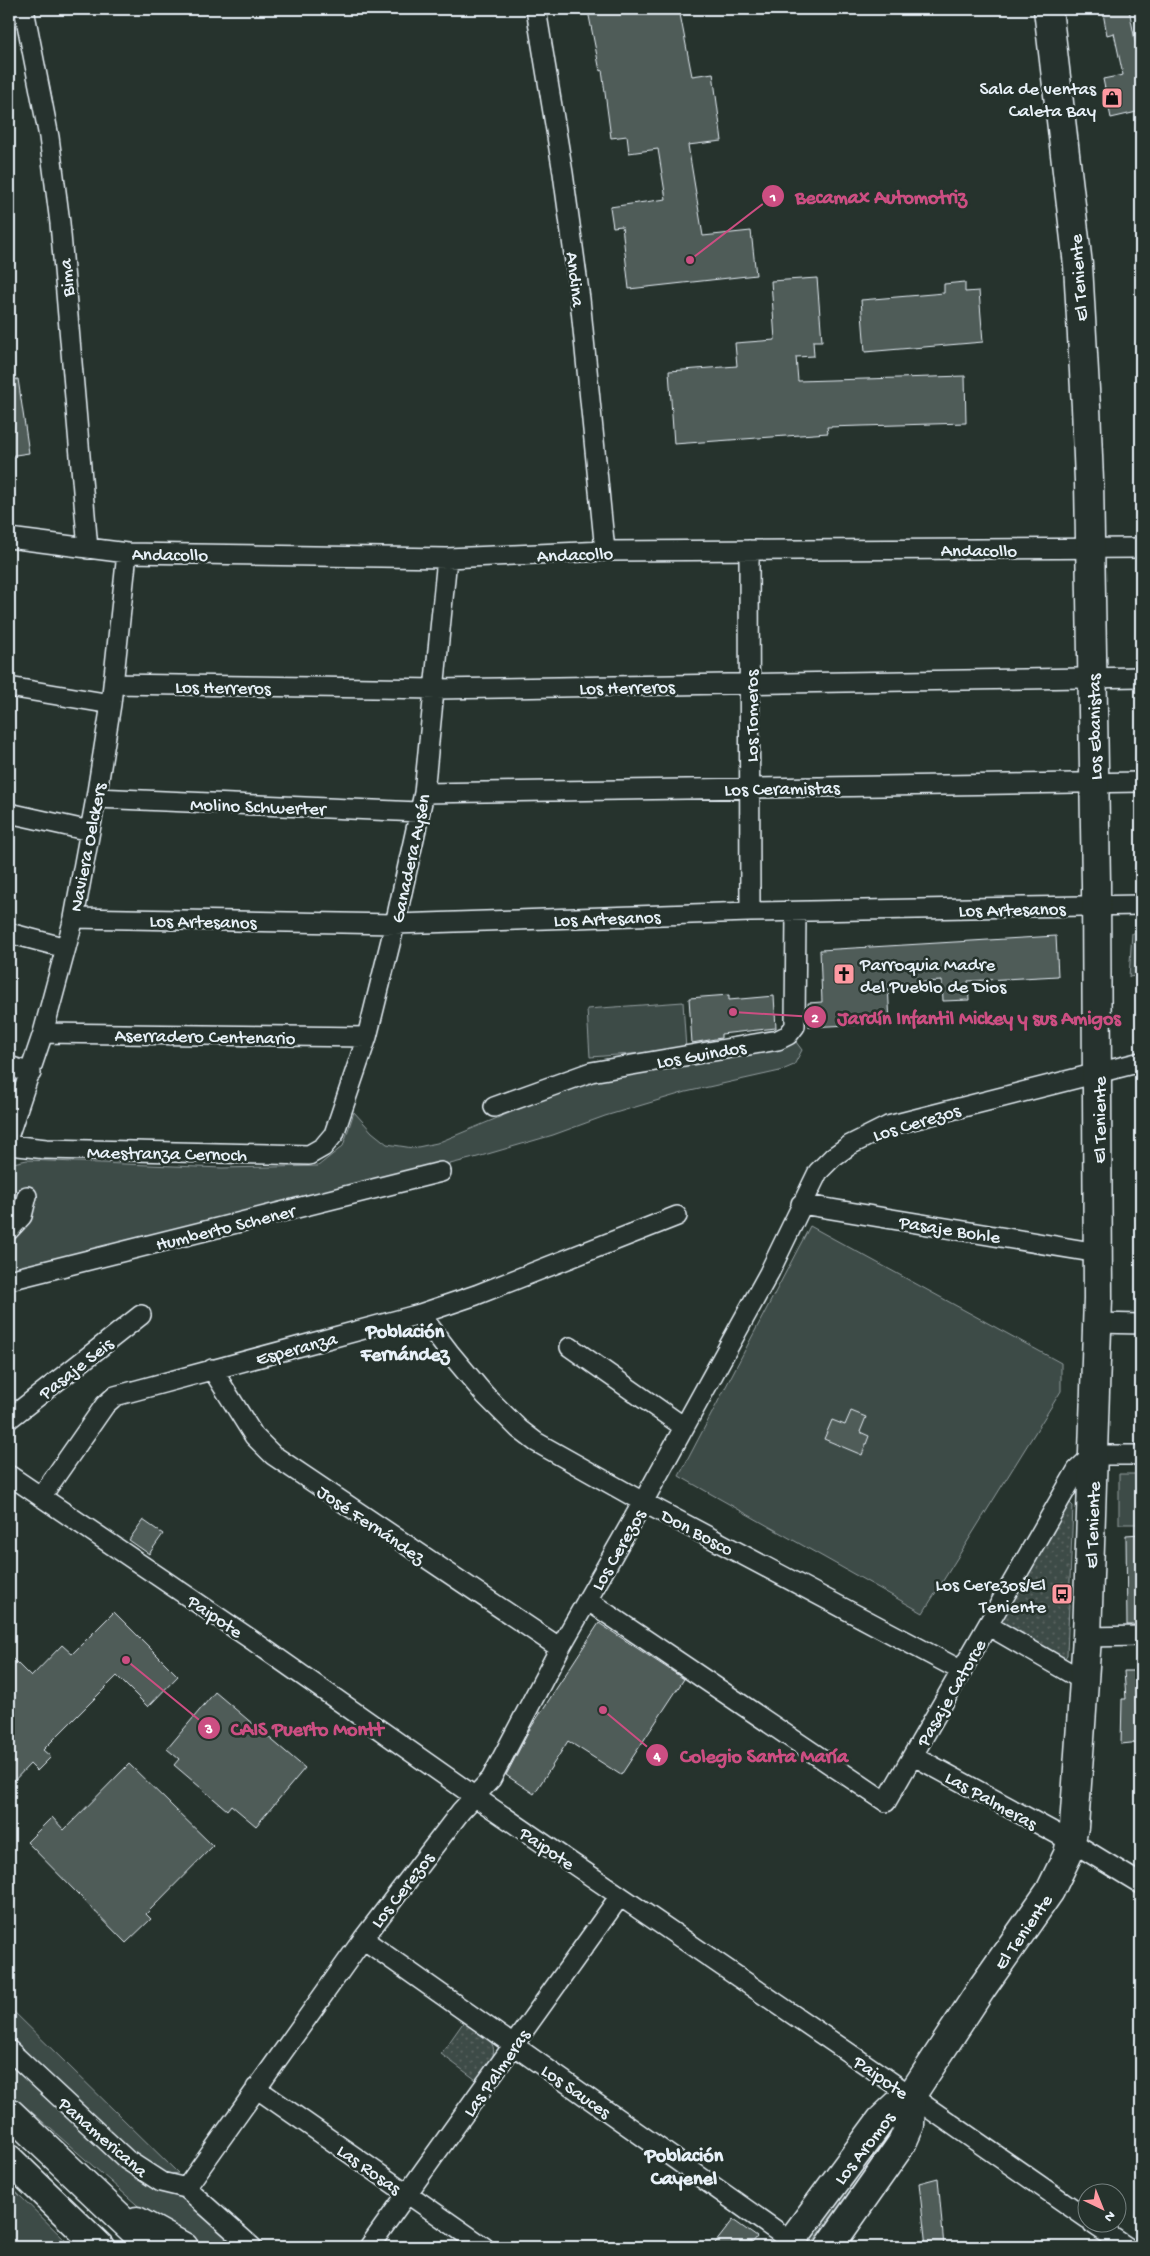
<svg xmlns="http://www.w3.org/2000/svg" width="1150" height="2256" font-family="'Gochi Hand',sans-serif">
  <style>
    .grass { fill: #3e4b47; stroke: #939ea0 }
    .park { fill: url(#park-dots); stroke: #939ea0 }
    .building { fill: #505c59; stroke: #e8f1f8 }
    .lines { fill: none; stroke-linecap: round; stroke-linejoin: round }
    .minor-casing { stroke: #e8f1f8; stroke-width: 22 }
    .secondary-casing { stroke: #e8f1f8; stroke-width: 31 }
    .trunk-casing { stroke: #e8f1f8; stroke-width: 31 }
    .minor { stroke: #26332d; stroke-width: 19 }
    .secondary { stroke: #26332d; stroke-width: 28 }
    .trunk { stroke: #26332d; stroke-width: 28 }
    .labels { text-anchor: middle; stroke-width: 5; stroke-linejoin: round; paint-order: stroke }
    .poi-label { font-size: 19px; fill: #e8f1f8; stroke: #26332d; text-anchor: end }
    .street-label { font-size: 19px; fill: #e8f1f8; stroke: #26332d }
    .neighbourhood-label { font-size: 20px; font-weight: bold; fill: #e8f1f8; stroke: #26332d }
    .leader { fill: none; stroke: #cc4e82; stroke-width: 2 }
    .callout-dot { fill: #cc4e82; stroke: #26332d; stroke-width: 2 }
    .mark-label { font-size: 15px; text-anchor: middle; font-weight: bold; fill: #fff }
    .callout-label { font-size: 20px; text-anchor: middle; font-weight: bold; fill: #cc4e82; stroke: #26332d; stroke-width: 5; stroke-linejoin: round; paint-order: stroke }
  </style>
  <defs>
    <pattern id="park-dots" width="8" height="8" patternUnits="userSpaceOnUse" patternTransform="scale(1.25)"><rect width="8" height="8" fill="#3e4b47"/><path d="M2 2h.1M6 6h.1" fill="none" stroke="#5a6562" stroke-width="1.8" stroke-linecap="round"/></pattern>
  </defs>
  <rect width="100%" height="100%" fill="#26332d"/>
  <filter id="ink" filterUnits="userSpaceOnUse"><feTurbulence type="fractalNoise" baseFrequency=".02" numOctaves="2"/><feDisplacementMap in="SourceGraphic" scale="10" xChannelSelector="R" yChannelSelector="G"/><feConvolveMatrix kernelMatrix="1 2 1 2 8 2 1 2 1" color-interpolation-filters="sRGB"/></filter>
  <g filter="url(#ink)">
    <path class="grass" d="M1132,933H1141V975L1129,977Z
      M683,1002L686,1050L590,1057L587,1009Z
      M796,1042L802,1050L794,1065L780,1071L686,1092L605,1116L553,1135L474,1158L9,1274V1174L13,1163L27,1160L222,1168L318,1166L343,1146L354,1112L372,1132L387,1144L413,1148L437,1143L459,1134L593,1078Z
      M810,1226L1061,1363V1391L923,1613L679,1476Z
      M1119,1474H1141V1524H1119Z
      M9,2007L178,2173L164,2175L125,2148L9,2035Z
      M9,2064L110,2158L154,2190L173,2194L183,2199L240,2247H204L153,2219L9,2092Z
      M899,2109L906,2113L820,2232L809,2247H800Z
      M9,2185L72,2247H9Z"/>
    <path class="park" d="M1066,1503H1070L1073,1506L1067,1655L1064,1659L999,1623Z
      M465,2020C497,2045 503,2045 479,2082L441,2054Z"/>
    <path class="building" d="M597,9H679L692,76L713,73L722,141L688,145L703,236L751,231L756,275L629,289L622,226L613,227L610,207L666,199L658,149L629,153L627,136L611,138L602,70L600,71L588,11Z
      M1129,9L1138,56L1141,55V111L1111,118L1103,79L1123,75L1114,33L1107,35L1103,13Z
      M817,278L822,341H813L814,356L796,357L798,381L965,376L966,423L827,427L828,433L674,444L669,371L737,366L735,343L775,340L771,281Z
      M965,282V292L979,291L983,342L865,352L861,300L944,293V284Z
      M18,379L29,453L9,456V380Z
      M1056,936L1058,976L968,981L969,1000L943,1001L942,981L888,984L890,1023L809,1027L808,1003L822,1002L820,950Z
      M729,995V1000L774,996L776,1028L721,1034V1038L692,1043L689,998Z
      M851,1411L866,1417L860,1432L869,1436L862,1455L824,1439L832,1420L845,1425Z
      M143,1520L163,1534L149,1554L129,1540Z
      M1141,1534V1625H1127L1126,1535Z
      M114,1612L178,1676L148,1707L117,1676L43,1750L51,1757L37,1771L30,1764L9,1786V1655L31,1677L62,1645L72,1654Z
      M599,1623L684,1679L621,1775L568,1741L534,1794L506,1775L530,1729Z
      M1124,1671H1141V1742L1121,1744L1122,1699H1126Z
      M215,1692L305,1768L256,1826L231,1805L227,1810L174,1765L179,1759L167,1749Z
      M129,1764L213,1846L146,1914L151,1919L126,1943L27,1842L52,1817L64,1830Z
      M938,2178L944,2247H926L919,2183Z
      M733,2220L757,2237L749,2247H712Z"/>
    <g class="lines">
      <g class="minor-casing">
        <path id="minor" d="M24,9L49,137L60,223L88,549
          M536,9L563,173L580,299L605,551
          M9,538L127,553L447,558L605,551L1141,548
          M749,550L750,912
          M114,684L436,689L1141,677
          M9,687L111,704
          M424,793L1141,782
          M96,798L419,812
          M9,813L90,831
          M74,918L395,924L750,912L1141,905
          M9,933L66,948
          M43,1033L367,1037
          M9,1066L31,1073
          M494,1107L591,1072L778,1040L788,1035L795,1026L796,912
          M9,1134L43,1033L74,918L96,798L111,704L127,553
          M9,1145L46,1149L309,1155L323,1147L334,1134L367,1037L395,924L424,793L447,558
          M801,1204L1098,1253
          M9,1230L22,1216L27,1196
          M9,1280L441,1172
          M420,1314L449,1352L485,1395L519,1429L536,1442L643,1502L962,1671
          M1097,1323L1141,1324
          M570,1347L684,1427
          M212,1369L254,1436L273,1455L560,1648
          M9,1419L141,1315
          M9,1475L252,1640L474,1796L884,2077L1088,2219
          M41,1497L105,1405L115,1396L420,1314L476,1295L677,1216
          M587,1600L886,1802L1077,1470L1093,1455H1141
          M989,1626L1084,1681
          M1087,1637L1141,1636
          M914,1756L1072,1842L1141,1884
          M363,1939L791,2241
          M9,2050L127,2160L161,2182L186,2188L252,2247
          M256,2088L484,2247
          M186,2188L363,1939L461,1811L491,1779L560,1648L643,1502L769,1273L818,1172L833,1157L850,1145L888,1126L1141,1062
          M1093,2224L1127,2247
          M369,2247L620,1896"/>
      </g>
      <g class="secondary-casing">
        <path id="secondary" d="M787,2247L881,2120L897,2105L911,2096L982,1988L1050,1891L1068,1854L1074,1827L1087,1637L1098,1298L1096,883L1089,481L1086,407L1078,265L1048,9
          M829,2247L902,2143L910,2125L911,2096"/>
      </g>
      <g class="trunk-casing">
        <path id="trunk" d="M9,2112L151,2247
          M9,2159L100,2247
          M137,2221L184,2247"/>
      </g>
      <use href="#minor" class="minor"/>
      <use href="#secondary" class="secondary"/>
      <use href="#trunk" class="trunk"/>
    </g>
  </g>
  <defs>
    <g id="shop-square" transform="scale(1.125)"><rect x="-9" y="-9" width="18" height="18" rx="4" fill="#ff9aa2" stroke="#26332d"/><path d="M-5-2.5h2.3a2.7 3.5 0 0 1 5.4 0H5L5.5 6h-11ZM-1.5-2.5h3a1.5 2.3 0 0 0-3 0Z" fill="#111"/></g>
    <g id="church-square" transform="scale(1.125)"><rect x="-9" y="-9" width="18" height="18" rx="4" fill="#ff9aa2" stroke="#26332d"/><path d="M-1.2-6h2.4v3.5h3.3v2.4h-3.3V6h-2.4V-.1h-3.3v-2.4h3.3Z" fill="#111"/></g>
    <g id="bus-square" transform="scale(1.125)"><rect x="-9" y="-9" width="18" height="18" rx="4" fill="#ff9aa2" stroke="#26332d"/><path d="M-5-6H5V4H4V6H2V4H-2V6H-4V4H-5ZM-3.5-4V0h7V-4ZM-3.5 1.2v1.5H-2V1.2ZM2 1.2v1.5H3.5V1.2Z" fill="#111"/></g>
  </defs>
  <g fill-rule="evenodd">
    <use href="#shop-square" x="1112" y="98"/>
    <use href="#church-square" x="844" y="974"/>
    <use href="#bus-square" x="1062" y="1594"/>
  </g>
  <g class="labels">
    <g class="poi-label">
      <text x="1096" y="94">Sala de ventas<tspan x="1096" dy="22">Caleta Bay</tspan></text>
      <text x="860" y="970" text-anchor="start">Parroquia Madre<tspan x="860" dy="22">del Pueblo de Dios</tspan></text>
      <text x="1046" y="1590">Los Cerezos/El<tspan x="1046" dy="22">Teniente</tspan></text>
    </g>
    <g class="street-label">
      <text transform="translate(65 278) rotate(-95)" y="7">Bima</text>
      <text transform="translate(1077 278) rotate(-94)" y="7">El Teniente</text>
      <text transform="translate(577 279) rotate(83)" y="7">Andina</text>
      <text x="979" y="556">Andacollo</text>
      <text transform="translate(170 553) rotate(1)" y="7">Andacollo</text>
      <text transform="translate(575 553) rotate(-2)" y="7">Andacollo</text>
      <text transform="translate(223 686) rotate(1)" y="7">Los Herreros</text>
      <text transform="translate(627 686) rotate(-1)" y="7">Los Herreros</text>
      <text transform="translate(750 716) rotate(-90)" y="7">Los Tomeros</text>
      <text transform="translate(1093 727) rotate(-91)" y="7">Los Ebanistas</text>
      <text transform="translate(782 787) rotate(-1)" y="7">Los Ceramistas</text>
      <text transform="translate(258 805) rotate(2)" y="7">Molino Schwerter</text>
      <text transform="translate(86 847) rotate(-79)" y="7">Naviera Oelckers</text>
      <text transform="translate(409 858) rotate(-78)" y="7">Ganadera Aysén</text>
      <text transform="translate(1012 908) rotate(-1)" y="7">Los Artesanos</text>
      <text transform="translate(607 917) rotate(-2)" y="7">Los Artesanos</text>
      <text transform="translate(203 920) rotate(1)" y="7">Los Artesanos</text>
      <text transform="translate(205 1035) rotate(1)" y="7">Aserradero Centenario</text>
      <text transform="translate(701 1053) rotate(-10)" y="7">Los Guindos</text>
      <text transform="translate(1098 1120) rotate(-90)" y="7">El Teniente</text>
      <text transform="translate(916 1121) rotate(-17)" y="7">Los Cerezos</text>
      <text transform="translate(167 1152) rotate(1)" y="7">Maestranza Cernoch</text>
      <text transform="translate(225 1226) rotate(-14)" y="7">Humberto Schener</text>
      <text transform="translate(950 1228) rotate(9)" y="7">Pasaje Bohle</text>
      <text transform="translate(296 1347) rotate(-15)" y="7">Esperanza</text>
      <text transform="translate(75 1367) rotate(-38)" y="7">Pasaje Seis</text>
      <text transform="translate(372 1523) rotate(34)" y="7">José Fernández</text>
      <text transform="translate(1091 1525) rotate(-88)" y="7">El Teniente</text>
      <text transform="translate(698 1531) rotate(28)" y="7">Don Bosco</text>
      <text transform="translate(617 1549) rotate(-60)" y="7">Los Cerezos</text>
      <text transform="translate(216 1615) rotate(34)" y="7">Paipote</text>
      <text transform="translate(950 1692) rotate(-60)" y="7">Pasaje Catorce</text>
      <text transform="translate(992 1799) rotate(29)" y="7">Las Palmeras</text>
      <text transform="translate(548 1847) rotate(34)" y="7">Paipote</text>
      <text transform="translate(401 1889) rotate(-52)" y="7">Los Cerezos</text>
      <text transform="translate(1022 1931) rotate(-55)" y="7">El Teniente</text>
      <text transform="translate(495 2072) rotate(-55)" y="7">Las Palmeras</text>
      <text transform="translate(882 2076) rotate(35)" y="7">Paipote</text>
      <text transform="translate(577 2090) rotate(35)" y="7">Los Sauces</text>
      <text transform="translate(104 2136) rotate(41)" y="7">Panamericana</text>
      <text transform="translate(863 2147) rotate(-52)" y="7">Los Aromos</text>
      <text transform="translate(370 2168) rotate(35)" y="7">Las Rosas</text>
    </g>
    <g class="neighbourhood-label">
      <text x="405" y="1337">Población<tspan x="405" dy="23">Fernández</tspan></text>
      <text x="684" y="2161">Población<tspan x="684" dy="23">Cayenel</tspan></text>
    </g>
  </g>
  <path class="leader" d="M690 260L773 196M733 1012L815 1017M126 1660L209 1728M603 1710L657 1755"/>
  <g class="callout-dot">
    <circle cx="690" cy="260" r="5"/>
    <circle cx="733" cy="1012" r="5"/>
    <circle cx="126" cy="1660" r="5"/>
    <circle cx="603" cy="1710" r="5"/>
    <circle cx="773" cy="196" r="12"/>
    <circle cx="815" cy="1017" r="12"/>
    <circle cx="209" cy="1728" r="12"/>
    <circle cx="657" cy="1755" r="12"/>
  </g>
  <g class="mark-label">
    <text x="773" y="201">1</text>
    <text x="815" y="1022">2</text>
    <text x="209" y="1733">3</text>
    <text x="657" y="1760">4</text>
  </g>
  <g class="callout-label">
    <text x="881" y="203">Becamax Automotriz</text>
    <text x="979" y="1024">Jardín Infantil Mickey y sus Amigos</text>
    <text x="307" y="1735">CAIS Puerto Montt</text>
    <text x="764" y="1762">Colegio Santa María</text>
  </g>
  <rect width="1150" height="2256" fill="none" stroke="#26332d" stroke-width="30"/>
  <rect x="15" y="15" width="1120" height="2226" fill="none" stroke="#e8f1f8" stroke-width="2" filter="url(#ink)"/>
  <g transform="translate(1102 2208) rotate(137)"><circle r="24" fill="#26332d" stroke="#747f7e"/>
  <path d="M0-4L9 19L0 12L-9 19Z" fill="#ff9aa2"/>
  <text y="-8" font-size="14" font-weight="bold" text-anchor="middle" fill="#e8f1f8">N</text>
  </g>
</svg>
